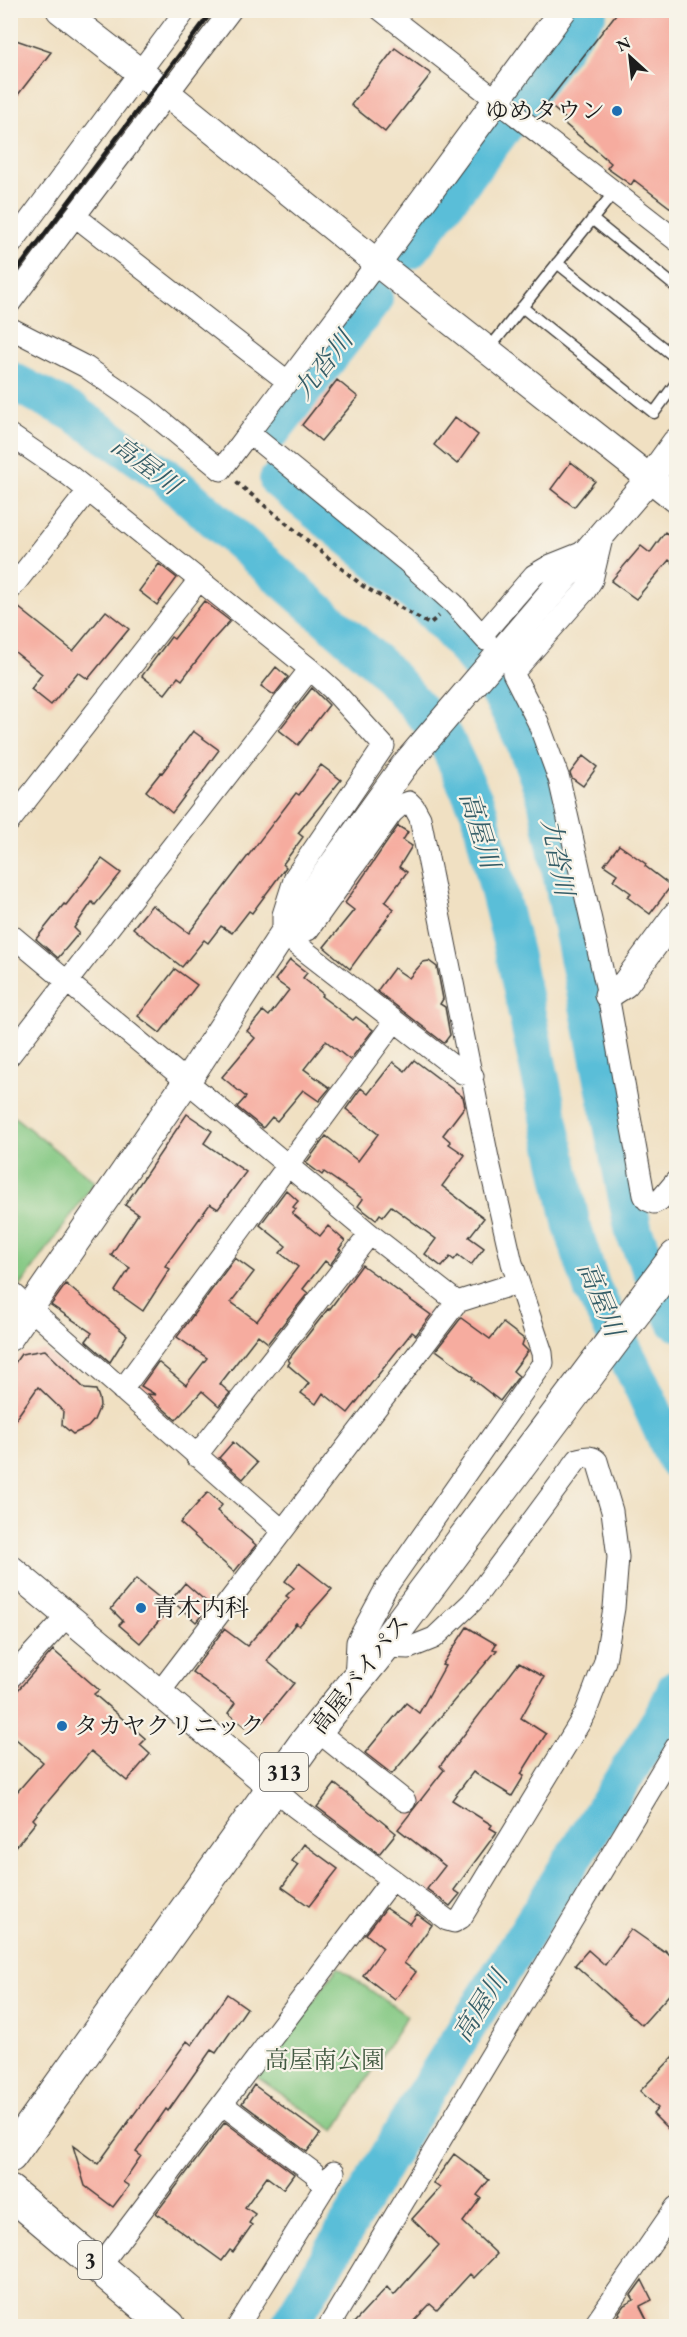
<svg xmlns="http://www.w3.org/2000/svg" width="687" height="2337" font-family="'EB Garamond','Noto Serif JP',serif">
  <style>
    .green { fill: #83c882; stroke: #50724f; stroke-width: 1.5 }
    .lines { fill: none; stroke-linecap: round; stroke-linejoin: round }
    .river { stroke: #5abed8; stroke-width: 38 }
    .building { fill: #f6ac9f }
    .service-casing { stroke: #3c3935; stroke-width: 13 }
    .minor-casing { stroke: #3c3935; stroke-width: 23 }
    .tertiary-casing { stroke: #3c3935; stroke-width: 29 }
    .primary-casing { stroke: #3c3935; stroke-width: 35 }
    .trunk-casing { stroke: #3c3935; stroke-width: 35 }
    .path { stroke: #3c3935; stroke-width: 4; stroke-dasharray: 4.5 4.5; stroke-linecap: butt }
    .service { stroke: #fff; stroke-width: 10 }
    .minor { stroke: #fff; stroke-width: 21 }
    .tertiary { stroke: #fff; stroke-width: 27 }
    .primary { stroke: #fff; stroke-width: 33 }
    .trunk { stroke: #fff; stroke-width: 33 }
    .rail { stroke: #1c1c1c; stroke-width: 4.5 }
    .poi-dot { fill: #1f6fb2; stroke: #f7f3e8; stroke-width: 2 }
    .labels { text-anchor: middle; stroke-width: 4.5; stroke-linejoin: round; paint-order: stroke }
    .shield { fill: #f7f3e8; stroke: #5e5c59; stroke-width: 1.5 }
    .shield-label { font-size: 22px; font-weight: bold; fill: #1c1c1c }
    .poi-label { font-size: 24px; fill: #1c1c1c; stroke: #f7f3e8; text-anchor: start }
    .street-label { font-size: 24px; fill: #1c1c1c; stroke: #f7f3e8 }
    .park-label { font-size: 24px; fill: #405840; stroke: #f7f3e8 }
    .water-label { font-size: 26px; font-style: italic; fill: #355d67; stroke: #f7f3e8 }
  </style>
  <rect width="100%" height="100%" fill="#f7f3e8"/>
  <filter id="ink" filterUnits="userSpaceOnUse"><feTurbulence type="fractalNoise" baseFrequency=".0167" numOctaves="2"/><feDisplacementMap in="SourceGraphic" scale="12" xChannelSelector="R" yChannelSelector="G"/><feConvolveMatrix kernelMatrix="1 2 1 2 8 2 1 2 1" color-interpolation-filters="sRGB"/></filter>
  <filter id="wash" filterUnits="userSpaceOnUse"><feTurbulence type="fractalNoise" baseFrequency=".008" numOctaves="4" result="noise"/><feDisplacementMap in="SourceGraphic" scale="24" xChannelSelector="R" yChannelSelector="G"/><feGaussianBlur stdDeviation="1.35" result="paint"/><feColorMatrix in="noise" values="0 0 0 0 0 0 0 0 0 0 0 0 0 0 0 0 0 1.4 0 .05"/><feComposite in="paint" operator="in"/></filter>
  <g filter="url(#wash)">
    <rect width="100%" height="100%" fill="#f0e0c2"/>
    <path class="green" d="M11,1114L95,1182L20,1287L11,1279Z
      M338,1967L407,2016L335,2131L257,2077Z"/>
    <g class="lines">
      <path class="river" d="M521,104L589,10
        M409,251L507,123
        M10,380L74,413L165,476L382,667L445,738L479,811L514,953L572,1226L592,1288L641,1384L676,1461
        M271,432L374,299
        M278,480C355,543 439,603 495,687C518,721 532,761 546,799L634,1233L676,1322
        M289,2326L421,2100L666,1711L676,1688"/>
    </g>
    <g id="blocks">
      <path class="building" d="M619,10H676V212L634,180L631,185L607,168L611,163L565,124L567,120L547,103Z
        M16,40L51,52L10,105V48Z
        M395,48L431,74L385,132L351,105Z
        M337,380L358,397L321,441L302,425Z
        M455,417L478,435L457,464L434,445Z
        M571,462L595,481L574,507L551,489Z
        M665,532L676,540V566L669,560L636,599L611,581L641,546L650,553Z
        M159,564L177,578L157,605L139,591Z
        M204,601L230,621L210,643L182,680L178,677L165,694L142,676L171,637L174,639Z
        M18,607L73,651L106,611L129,629L88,679L78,672L51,705L31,689L42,674L10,648V616Z
        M276,667L288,677L274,695L261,686Z
        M312,688L329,705L298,745L279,730Z
        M193,731L219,750L172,813L146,791L161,772L162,773Z
        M583,756L597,767L583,786L572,778L570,773Z
        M321,765L341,780L298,833L303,837L283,864L286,867L252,913L249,911L232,933L221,926L208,943L204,940L182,967L133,928L152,905L189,933L296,793L299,795Z
        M398,826L408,832L403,840L412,846L399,867L407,872L385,902L394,909L350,969L324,947L354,910L345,903Z
        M619,845L646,864L645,866L671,886L650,914L627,897L631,893L613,880L617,874L604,865Z
        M102,859L121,873L95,905L92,902L74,928L79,933L58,958L36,939L64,904L66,905Z
        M290,960L307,973L303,978L323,994L321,996L353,1020L356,1017L373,1030L350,1060L326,1041L304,1069L330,1088L319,1101L303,1090L277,1121L272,1117L263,1128L237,1107L246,1097L222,1077L255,1038L247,1031L263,1011L269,1016L289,990L275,980Z
        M429,961L437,967L443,999L440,1004L445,1007L450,1035L444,1043L377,991L394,968L409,978L423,962Z
        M175,969L197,985L160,1033L138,1016Z
        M414,1060L463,1097L465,1106L443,1135L451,1142L449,1144L465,1155L442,1186L484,1218L469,1237L484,1248L471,1265L458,1255L454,1260L450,1257L442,1267L425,1254L436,1239L391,1206L383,1216L380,1214L376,1220L358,1206L363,1199L324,1172L322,1175L306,1163L326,1136L358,1161L378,1134L346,1109L361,1088L368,1094L393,1062L405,1071Z
        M187,1114L212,1131L204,1143L246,1172L218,1209L210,1204L165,1266L170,1269L143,1311L115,1291L130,1268L111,1255L138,1214L125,1205Z
        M286,1190L298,1201L293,1207L296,1209L292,1213L320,1236L328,1226L345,1241L339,1249L341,1250L330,1265L325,1261L303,1289L308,1293L268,1343L258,1335L220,1384L230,1393L219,1406L202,1391L176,1420L147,1394L156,1395L141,1386L158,1362L186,1385L207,1358L177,1337L235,1258L254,1272L231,1302L257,1321L298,1267L280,1253L286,1246L260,1225Z
        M362,1265L431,1315L416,1335L412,1332L348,1413L323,1393L316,1404L301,1393L309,1383L288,1365L290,1362L288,1360L328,1309L329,1310Z
        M66,1284L127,1335L110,1362L86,1341L92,1333L51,1305Z
        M461,1318L490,1339L503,1323L524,1339L522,1345L528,1351L513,1371L519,1376L500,1401L472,1379L473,1377L436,1350Z
        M45,1350L85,1389L96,1390L99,1398L100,1406L94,1420L88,1427L73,1434L62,1425L63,1411L38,1387L10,1427V1370L21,1354Z
        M233,1442L257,1463L243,1479L219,1458Z
        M208,1492L222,1505L217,1511L256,1545L234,1572L180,1523Z
        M299,1563L332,1589L299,1626L296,1623L267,1661L294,1683L262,1722L254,1716L245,1727L228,1713L235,1703L192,1672L224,1629L247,1646L289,1598L286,1596L294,1588L285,1581Z
        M136,1579L171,1607L140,1643L119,1625L123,1621L111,1609Z
        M185,1583L210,1605L196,1622L171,1600Z
        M467,1627L496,1644L493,1649L497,1650L392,1774L365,1753L406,1703L419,1713L445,1666L442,1665Z
        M53,1650L99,1690L94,1694L146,1739L140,1745L150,1754L127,1781L91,1751L33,1819L36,1822L10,1854V1800L43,1762L10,1734V1699Z
        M519,1663L544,1677L521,1718L546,1734L521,1774L524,1776L512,1796L473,1772L452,1800L492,1825L490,1828L497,1832L454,1890L460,1894L450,1906L427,1889L445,1866L398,1829L444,1770L440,1766Z
        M335,1784L396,1833L379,1854L317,1807Z
        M304,1844L338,1869L309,1906L282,1887L298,1865L292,1861Z
        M386,1908L410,1924L417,1914L432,1925L404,1963L416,1972L395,2000L363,1975L383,1948L366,1934Z
        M631,1929L664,1952L665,1950L676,1961V1987L642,2025L575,1965L588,1950L605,1965Z
        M227,1994L247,2008L216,2053L211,2050L168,2111L166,2109L136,2152L141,2156L123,2182L129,2186L113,2207L85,2186L73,2146L98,2164L187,2041L192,2045Z
        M676,2054V2137L653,2114L658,2108L640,2091Z
        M254,2085L320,2134L307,2152L242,2103Z
        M225,2122L294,2174L283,2189L267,2177L245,2207L255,2214L249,2223L252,2225L233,2252L230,2250L222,2261L156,2213Z
        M454,2154L489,2180L477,2195L481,2198L463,2222L497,2254L474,2278L470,2274L437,2310L430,2304L409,2326H351L387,2287L394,2295L439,2245L412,2219L440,2188L433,2183Z
        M642,2280L652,2300L640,2306L650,2326H609L616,2317L620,2314L619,2312L624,2305L634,2300L631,2295Z"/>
    </g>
  </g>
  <g filter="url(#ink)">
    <use href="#blocks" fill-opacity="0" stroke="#3c3935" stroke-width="1.5"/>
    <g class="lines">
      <g class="service-casing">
        <path id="service" d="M592,219L676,287
          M557,263L676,358
          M522,307L654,413L676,383
          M488,350L615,191"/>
      </g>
      <g class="minor-casing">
        <path id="minor" d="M231,10L75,216L287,381
          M381,10L676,240
          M10,246L186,10
          M10,303L75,216
          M10,328L86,367L147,409L221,470L377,263
          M249,433L405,560L454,604L486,640
          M10,435L70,476L310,669L332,689L384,746L295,877L283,915V934
          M603,534L592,580L585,591L513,673L538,722L559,779L608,995L644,1195L647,1200L654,1203L660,1200L676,1181
          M10,590L88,491
          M482,635L534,575L551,565L586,551
          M10,821L199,580
          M10,934L370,1234L457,1302L159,1693
          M283,934L308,930L392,813L401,805L409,802L414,807L420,818L488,1158L512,1263L542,1353L543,1363L386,1588L357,1642L355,1681
          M283,934L462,1073L473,1076
          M10,1055L310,669
          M10,1291L282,1530
          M457,1302L517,1283
          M122,1390L394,1022
          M196,1456L370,1234
          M10,1678L67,1616
          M316,1730L405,1801
          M273,1788L295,1807L447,1920L454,1922L461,1918L585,1714L605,1661L614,1608L618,1557L612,1511L597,1461C591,1455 586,1457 578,1459L472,1602L434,1638L409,1648L383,1647
          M222,2104L314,2173L324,2188
          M99,2267L392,1879
          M238,2326L334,2172
          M329,2326L676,1747
          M594,2326L676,2207"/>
      </g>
      <g class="tertiary-casing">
        <path id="tertiary" d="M60,10L168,94L377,263L676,499
          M377,263L563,10
          M608,995L625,984L676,915
          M10,1337L187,1081L283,934L403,767L650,478L676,442
          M10,1568L273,1788"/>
      </g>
      <g class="primary-casing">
        <path id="primary" d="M10,2192L169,2326"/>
      </g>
      <g class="trunk-casing">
        <path id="trunk" d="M10,2156L304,1745L383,1647L676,1257"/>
      </g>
      <path class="path" d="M236,482L363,586L429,624L439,616"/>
      <use href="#service" class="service"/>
      <use href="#minor" class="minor"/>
      <use href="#tertiary" class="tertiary"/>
      <use href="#primary" class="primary"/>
      <use href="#trunk" class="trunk"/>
      <path class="rail" d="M10,280L213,10"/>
    </g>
  </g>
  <g class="poi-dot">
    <circle cx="617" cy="111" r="6"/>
    <circle cx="141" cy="1608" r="6"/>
    <circle cx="62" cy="1726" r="6"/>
  </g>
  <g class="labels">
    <g class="shield">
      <rect x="260" y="1753" width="48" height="38" rx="4.5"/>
      <rect x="78" y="2241" width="24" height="38" rx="4.5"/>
    </g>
    <g class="shield-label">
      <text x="284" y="1780">313</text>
      <text x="90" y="2268">3</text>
    </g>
    <g class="poi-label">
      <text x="605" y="119" text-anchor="end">ゆめタウン</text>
      <text x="153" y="1616">青木内科</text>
      <text x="74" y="1734">タカヤクリニック</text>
    </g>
    <g class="street-label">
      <text transform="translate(360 1674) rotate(-52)" y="8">高屋バイパス</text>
    </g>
    <g class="park-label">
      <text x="325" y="2068">高屋南公園</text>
    </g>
    <g class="water-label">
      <text transform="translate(323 365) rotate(-52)" y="9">九沓川</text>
      <text transform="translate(146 465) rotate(37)" y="9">高屋川</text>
      <text transform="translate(480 830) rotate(73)" y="9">高屋川</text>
      <text transform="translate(558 857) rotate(79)" y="9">九沓川</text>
      <text transform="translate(601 1299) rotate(67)" y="9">高屋川</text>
      <text transform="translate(480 2006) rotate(-58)" y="9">高屋川</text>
    </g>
  </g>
  <rect width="687" height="2337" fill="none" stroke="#f7f3e8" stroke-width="36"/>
  <g transform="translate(630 57) rotate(333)" stroke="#f7f3e8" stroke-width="4.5" paint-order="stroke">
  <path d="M0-4.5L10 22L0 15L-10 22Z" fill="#1c1c1c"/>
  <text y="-9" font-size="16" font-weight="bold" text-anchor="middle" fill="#1c1c1c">N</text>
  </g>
</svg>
